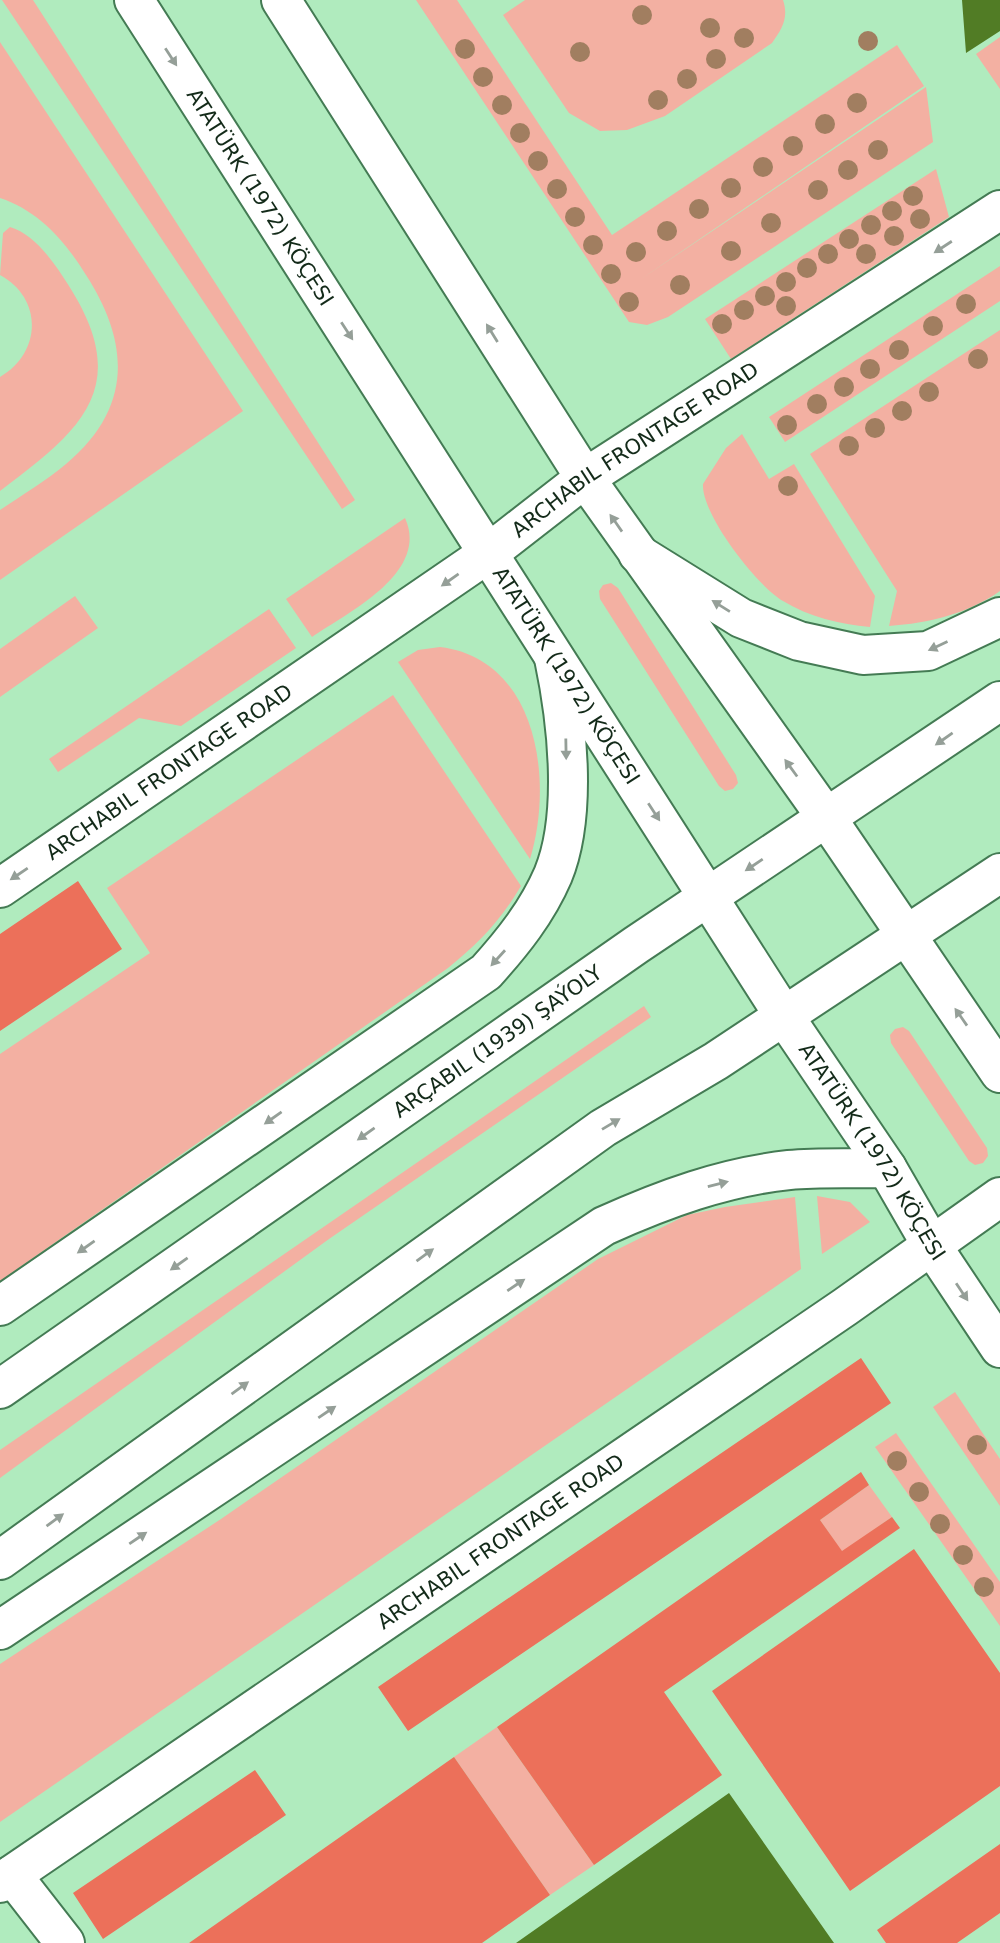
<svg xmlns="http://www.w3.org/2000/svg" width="1000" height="1943" font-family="'DejaVu Sans',sans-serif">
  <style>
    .green { fill: #f3b0a2 }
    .forest { fill: #ec705a }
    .building { fill: #517c25 }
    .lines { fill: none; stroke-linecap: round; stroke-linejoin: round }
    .minor-casing { stroke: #447b54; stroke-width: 42 }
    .secondary-casing { stroke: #447b54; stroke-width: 42 }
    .primary-casing { stroke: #447b54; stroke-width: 42 }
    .minor { stroke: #fff; stroke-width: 38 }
    .secondary { stroke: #fff; stroke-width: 38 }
    .primary { stroke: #fff; stroke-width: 38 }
    .tree { fill: #a17e60 }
    .oneway { fill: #959f98 }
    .labels { text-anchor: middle; stroke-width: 7; stroke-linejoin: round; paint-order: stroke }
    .street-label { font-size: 21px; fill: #132a19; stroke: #f3fef5 }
  </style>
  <rect width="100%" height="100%" fill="#b0ebbe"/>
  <path class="green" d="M2,0H33L355,500L342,509Z
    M416,0H457L612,235L897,45L924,86L641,279L926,87L933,142L668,317L647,325L629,322Z
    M525,0H783C789,18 782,29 772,43L665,116L627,130L600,131L569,113L503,15Z
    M1000,37V89L976,54Z
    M0,42L243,411L0,580V510C22,495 46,481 66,464C133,408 130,343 86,275C65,241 39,211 0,198Z
    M936,169L949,217L731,359L705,319Z
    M10,227C36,235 55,264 69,286C134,388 80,431 0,491V377C42,353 43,298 0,275L3,233Z
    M1000,266V301L785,442L769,417Z
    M1000,330V591C967,614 929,623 889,626L897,591L810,454Z
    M742,434L769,479L794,464L875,596L870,627C840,624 809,617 783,601C757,586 701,514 703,484L726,448Z
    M405,518C430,573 347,613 312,637L286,599Z
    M611,583L618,588L736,775L738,783L733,789L725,791L719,786L600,599L599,591L603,585Z
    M75,596L98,628L0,697V649Z
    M269,609L296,648L181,726L139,718L58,772L49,759Z
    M440,647C538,659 554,781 530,859L398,662L418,650Z
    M393,695L521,886C501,920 478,944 448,968L0,1281V1054L150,953L107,888Z
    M644,1006L651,1017L329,1239L0,1478V1450Z
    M903,1027L909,1031L987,1148L988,1156L983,1163L975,1165L969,1161L891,1043L890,1035L895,1029Z
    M817,1196L850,1202L870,1222L822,1254Z
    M795,1197L801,1269L0,1822V1664L221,1519L598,1259L687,1215L725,1207Z
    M955,1392L1000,1459V1506L933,1407Z
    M896,1433L1000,1582V1626L875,1447Z
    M869,1485L892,1517L842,1552L820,1520Z
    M497,1727L594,1865L550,1895L454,1757Z"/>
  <path class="forest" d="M78,881L122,949L0,1031V934Z
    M861,1358L891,1403L408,1731L378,1687Z
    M861,1472L869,1485L820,1520L842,1551L892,1517L900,1528L664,1692L722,1775L594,1865L497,1727Z
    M914,1549L1000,1673V1786L850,1891L712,1691Z
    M454,1757L550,1895L482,1943H189Z
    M255,1770L286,1815L103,1939L73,1893Z
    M1000,1844V1913L957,1943H886L877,1930Z"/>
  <path class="building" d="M962,0H1000V31L966,53Z
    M729,1793L834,1943H516Z"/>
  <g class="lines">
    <g class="minor-casing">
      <g id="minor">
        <path id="s1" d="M0,888L490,552L585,478L1000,210"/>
        <path d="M12,1875L65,1943"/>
        <path id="s2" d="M0,1883L845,1307L1000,1197"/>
      </g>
    </g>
    <g class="secondary-casing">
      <g id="secondary">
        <path id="s3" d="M134,0L784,1016L887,1168L932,1246L1000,1348"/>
        <path d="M281,0L585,478L826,817L1000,1073"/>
      </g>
    </g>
    <g class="primary-casing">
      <g id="primary">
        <path d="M638,554L741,618L799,641L863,655L928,651L1000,617"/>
        <path d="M0,1306L486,972C513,942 537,912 553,875C578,814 567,720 554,658"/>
        <path id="s4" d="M0,1389L636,945L1000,701"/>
        <path d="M0,1560L603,1128L716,1061L1000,873"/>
        <path d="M0,1630L604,1226C664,1199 724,1177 789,1170C821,1167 854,1169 887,1168"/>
      </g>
    </g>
    <use href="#minor" class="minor"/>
    <use href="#secondary" class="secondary"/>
    <use href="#primary" class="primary"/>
  </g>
  <g class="tree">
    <circle cx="642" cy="15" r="10"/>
    <circle cx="710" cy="28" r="10"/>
    <circle cx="744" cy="38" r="10"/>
    <circle cx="868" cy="41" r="10"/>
    <circle cx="465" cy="49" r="10"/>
    <circle cx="580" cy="52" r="10"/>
    <circle cx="716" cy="59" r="10"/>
    <circle cx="483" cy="77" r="10"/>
    <circle cx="687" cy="79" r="10"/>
    <circle cx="658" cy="100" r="10"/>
    <circle cx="857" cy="103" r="10"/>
    <circle cx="502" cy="105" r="10"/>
    <circle cx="825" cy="124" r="10"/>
    <circle cx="520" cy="133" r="10"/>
    <circle cx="793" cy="146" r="10"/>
    <circle cx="878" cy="150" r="10"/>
    <circle cx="538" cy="161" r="10"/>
    <circle cx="763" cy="167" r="10"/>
    <circle cx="848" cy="170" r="10"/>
    <circle cx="731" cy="188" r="10"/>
    <circle cx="557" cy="189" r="10"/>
    <circle cx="818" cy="190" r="10"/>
    <circle cx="913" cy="196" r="10"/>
    <circle cx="699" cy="209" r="10"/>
    <circle cx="892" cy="211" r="10"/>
    <circle cx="575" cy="217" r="10"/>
    <circle cx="920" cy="219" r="10"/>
    <circle cx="771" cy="223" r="10"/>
    <circle cx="871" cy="225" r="10"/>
    <circle cx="667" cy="231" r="10"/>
    <circle cx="894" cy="236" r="10"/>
    <circle cx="849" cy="239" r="10"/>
    <circle cx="593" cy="245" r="10"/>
    <circle cx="731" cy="251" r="10"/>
    <circle cx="636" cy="252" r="10"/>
    <circle cx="828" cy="254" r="10"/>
    <circle cx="866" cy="254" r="10"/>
    <circle cx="807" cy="268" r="10"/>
    <circle cx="611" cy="274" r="10"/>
    <circle cx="786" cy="282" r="10"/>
    <circle cx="680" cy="285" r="10"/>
    <circle cx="765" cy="296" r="10"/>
    <circle cx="629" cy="302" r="10"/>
    <circle cx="966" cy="304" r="10"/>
    <circle cx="786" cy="306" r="10"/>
    <circle cx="744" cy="310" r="10"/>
    <circle cx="722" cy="324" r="10"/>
    <circle cx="933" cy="326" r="10"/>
    <circle cx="899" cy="350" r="10"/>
    <circle cx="978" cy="359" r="10"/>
    <circle cx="870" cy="369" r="10"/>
    <circle cx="844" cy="387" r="10"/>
    <circle cx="929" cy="392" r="10"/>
    <circle cx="817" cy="404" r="10"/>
    <circle cx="902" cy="411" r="10"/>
    <circle cx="787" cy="425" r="10"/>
    <circle cx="875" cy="428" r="10"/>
    <circle cx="849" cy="446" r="10"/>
    <circle cx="788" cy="486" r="10"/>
    <circle cx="977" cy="1445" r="10"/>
    <circle cx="897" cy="1461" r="10"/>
    <circle cx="919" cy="1492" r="10"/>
    <circle cx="940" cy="1524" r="10"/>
    <circle cx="963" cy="1555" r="10"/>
    <circle cx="984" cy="1587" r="10"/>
  </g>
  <defs><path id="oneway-solid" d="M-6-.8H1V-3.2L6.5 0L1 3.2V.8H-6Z" transform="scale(1.75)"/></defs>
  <g class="oneway">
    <use href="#oneway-solid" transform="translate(171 57) rotate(57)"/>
    <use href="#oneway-solid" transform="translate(943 247) rotate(147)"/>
    <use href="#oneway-solid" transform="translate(347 331) rotate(57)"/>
    <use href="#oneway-solid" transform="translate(492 333) rotate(-122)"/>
    <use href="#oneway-solid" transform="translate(616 523) rotate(-125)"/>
    <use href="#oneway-solid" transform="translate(450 580) rotate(145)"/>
    <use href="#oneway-solid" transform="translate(721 606) rotate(-148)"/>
    <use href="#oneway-solid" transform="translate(938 646) rotate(155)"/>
    <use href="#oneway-solid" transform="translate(944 739) rotate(145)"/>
    <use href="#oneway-solid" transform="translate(566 749) rotate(89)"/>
    <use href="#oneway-solid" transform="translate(791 768) rotate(-126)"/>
    <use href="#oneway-solid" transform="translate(654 812) rotate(57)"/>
    <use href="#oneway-solid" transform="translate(754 865) rotate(146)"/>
    <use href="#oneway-solid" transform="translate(19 874) rotate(146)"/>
    <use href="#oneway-solid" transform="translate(498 958) rotate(132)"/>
    <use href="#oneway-solid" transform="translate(961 1017) rotate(-125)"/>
    <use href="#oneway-solid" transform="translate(273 1118) rotate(145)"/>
    <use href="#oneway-solid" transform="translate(611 1124) rotate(-31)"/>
    <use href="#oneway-solid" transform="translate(366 1134) rotate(145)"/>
    <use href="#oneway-solid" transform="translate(718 1184) rotate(-14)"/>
    <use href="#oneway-solid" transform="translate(86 1247) rotate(145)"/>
    <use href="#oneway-solid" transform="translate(425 1255) rotate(-36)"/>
    <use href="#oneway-solid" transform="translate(179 1264) rotate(145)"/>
    <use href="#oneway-solid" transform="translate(516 1285) rotate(-34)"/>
    <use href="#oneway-solid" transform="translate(962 1292) rotate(56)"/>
    <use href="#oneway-solid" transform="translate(240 1388) rotate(-36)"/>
    <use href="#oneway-solid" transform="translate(327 1412) rotate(-34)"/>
    <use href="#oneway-solid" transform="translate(55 1520) rotate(-36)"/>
    <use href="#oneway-solid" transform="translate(138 1538) rotate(-34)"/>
  </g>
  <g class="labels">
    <g class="street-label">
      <text dy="7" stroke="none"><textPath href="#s3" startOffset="234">ATATÜRK (1972) KÖÇESI</textPath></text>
      <text dy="7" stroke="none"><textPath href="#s1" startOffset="772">ARCHABIL FRONTAGE ROAD</textPath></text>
      <text dy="7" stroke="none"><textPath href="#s3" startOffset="802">ATATÜRK (1972) KÖÇESI</textPath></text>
      <text dy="7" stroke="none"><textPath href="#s1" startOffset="205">ARCHABIL FRONTAGE ROAD</textPath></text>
      <text dy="7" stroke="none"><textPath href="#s4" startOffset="607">ARÇABIL (1939) ŞAÝOLY</textPath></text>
      <text dy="7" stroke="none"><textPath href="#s3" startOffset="1368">ATATÜRK (1972) KÖÇESI</textPath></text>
      <text dy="7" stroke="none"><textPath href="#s2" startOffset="606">ARCHABIL FRONTAGE ROAD</textPath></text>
    </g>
  </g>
</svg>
